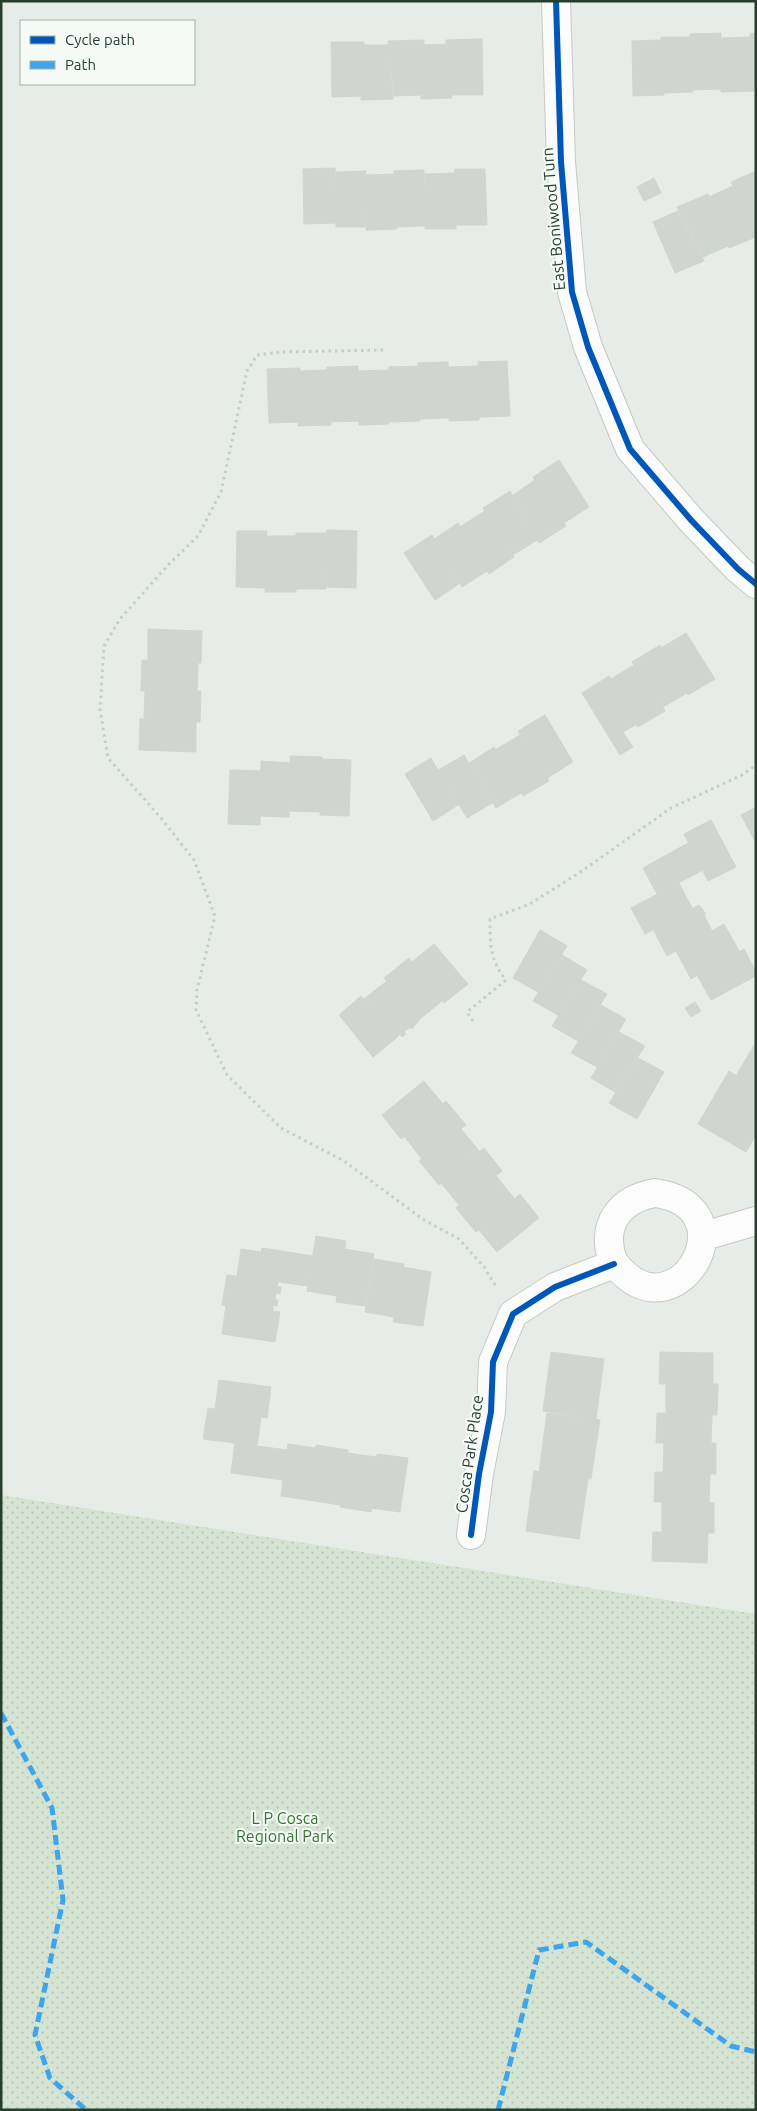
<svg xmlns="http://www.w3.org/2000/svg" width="757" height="2111" font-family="Ubuntu,sans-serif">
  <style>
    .green { fill: url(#green-dots) }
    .building { fill: #d0d5d1; stroke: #d0d5d1 }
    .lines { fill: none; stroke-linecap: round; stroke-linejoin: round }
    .minor-casing { stroke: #c5c9c5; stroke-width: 30 }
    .path { stroke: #c6cec8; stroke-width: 3; stroke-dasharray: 2.5 4; stroke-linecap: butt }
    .minor { stroke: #fcfcfc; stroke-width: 28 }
    .quiet { stroke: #3ea4eb; stroke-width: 5; stroke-dasharray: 10 5; stroke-linecap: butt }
    .cycleway-casing { stroke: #f6faf7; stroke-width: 9 }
    .cycleway { stroke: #0057b8; stroke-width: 6 }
    .labels { text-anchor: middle; stroke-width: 4; stroke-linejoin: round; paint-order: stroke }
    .street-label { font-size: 16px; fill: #263f2d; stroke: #f6faf7 }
    .park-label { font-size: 16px; fill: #357332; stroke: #f6faf7 }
  </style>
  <defs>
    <pattern id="green-dots" width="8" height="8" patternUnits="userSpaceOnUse" patternTransform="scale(1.25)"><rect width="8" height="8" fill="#d5e4d2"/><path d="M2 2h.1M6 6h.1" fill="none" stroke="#b7c5b5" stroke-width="1.8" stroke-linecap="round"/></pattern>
  </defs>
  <rect width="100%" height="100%" fill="#e8ece8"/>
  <path class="green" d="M1,1495L756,1614V2110H1Z"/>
  <path class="building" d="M721,33V89L693,90L690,34Z
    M756,33V89H754L750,34Z
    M661,37H690L693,92L663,93Z
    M750,37L754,91L721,92V38Z
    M482,39L483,95H452L446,40Z
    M424,40L421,95L394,96L388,41Z
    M661,40L664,95L633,96L632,41Z
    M331,42H364L361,96L332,97Z
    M447,44L452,98L421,99L424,45Z
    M364,45H388L393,99L361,100Z
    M335,168L336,223L304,224L303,169Z
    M455,169H485L487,225H456Z
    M424,170L425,226L397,227L394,171Z
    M366,171L365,227H336V172Z
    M756,171V229L731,182Z
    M455,173L456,229H425V174Z
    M394,174L397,229L366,230V175Z
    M654,178L661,193L644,201L637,187Z
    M733,186L756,229V237L729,248L709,197Z
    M708,194L728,246L703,257L677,207Z
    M678,211L704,261L675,273L653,222Z
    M507,361L510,416L479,417L478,362Z
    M448,362L449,418L420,419L418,363Z
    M358,366L359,421L330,422L327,367Z
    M419,366L420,421L389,422V367Z
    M478,366L479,420L449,421L448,367Z
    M300,368L298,422L269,423L267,369Z
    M327,370L331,425L298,426L300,371Z
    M389,370V424L359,425L358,371Z
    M559,460L589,507L564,523L533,477Z
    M535,480L566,526L539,543L513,495Z
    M510,491L537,540L513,555L483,508Z
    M485,511L514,557L489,574L460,527Z
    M458,523L487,571L462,587L434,539Z
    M327,530L357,531L356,588L327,587Z
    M237,531H267L265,588L236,587Z
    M296,533H327L326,589H296Z
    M432,535L459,584L435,600L404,553Z
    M267,536H296V592H265Z
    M148,629L202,631L201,663L148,660Z
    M686,633L715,679L688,695L661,648Z
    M660,645L687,693L663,707L632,662Z
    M142,660L198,663L197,691H141Z
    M634,665L665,711L638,727L611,679Z
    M609,676L637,724L623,732L633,747L620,755L582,693Z
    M145,691H201L200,722L144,719Z
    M545,715L573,762L547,778L518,731Z
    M140,719L196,722V752L139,750Z
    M520,735L549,781L523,796L495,750Z
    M494,747L521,793L496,808L469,763Z
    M464,755L492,803L467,818L438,770Z
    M290,756L322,757L320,812L290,811Z
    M431,758L458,805L433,821L405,774Z
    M321,759L351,760L349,816L320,815Z
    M261,761L290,763L289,817L260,816Z
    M230,770L261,771L260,825L228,824Z
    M756,807V843L741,815Z
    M711,820L736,867L708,881L684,834Z
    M688,843L703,870L657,894L643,868Z
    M679,883L692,908L645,934L631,908Z
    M699,905L706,914L704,915L712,931L667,956L653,929Z
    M724,924L739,951L691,979L676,951Z
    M540,930L567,946L538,992L513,978Z
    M434,944L468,984L444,1003L412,962Z
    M744,949L756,972V976L711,1000L697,975Z
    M562,955L587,970L558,1015L533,1001Z
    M409,958L442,1001L420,1019L384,978Z
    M581,980L607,994L578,1041L552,1026Z
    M387,981L420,1019L412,1029L410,1027L404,1032L406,1034L402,1037L400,1034L395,1039L364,999Z
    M361,996L395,1039L373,1057L339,1015Z
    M695,1002L701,1011L691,1017L685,1008Z
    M601,1005L626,1019L597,1067L571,1053Z
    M619,1032L645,1046L615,1092L591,1078Z
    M756,1042V1088L736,1076Z
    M638,1058L664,1072L637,1119L609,1103Z
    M729,1071L756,1088V1135L746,1152L698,1124Z
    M424,1081L443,1104L401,1139L382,1115Z
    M446,1101L466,1125L422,1159L404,1136Z
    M461,1129L479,1151L439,1185L419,1161Z
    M484,1148L502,1171L459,1205L441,1183Z
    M496,1176L515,1199L476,1232L456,1208Z
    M520,1194L539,1218L497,1252L479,1230Z
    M316,1236L346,1241L337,1296L307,1291Z
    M262,1248L313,1256L307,1286L237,1276L241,1249L261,1252Z
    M345,1249L374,1254L365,1306L336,1302Z
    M374,1259L404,1264L394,1317L365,1312Z
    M403,1267L431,1272L423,1326L393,1322Z
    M227,1275L278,1281L277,1286L281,1287L280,1294L276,1293L275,1300H278L277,1306L273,1305V1311L222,1305Z
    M226,1305L280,1312L275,1342L222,1334Z
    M551,1352L604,1359L596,1419L543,1411Z
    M660,1352L713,1353V1384H659Z
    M219,1380L271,1387L267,1418L215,1409Z
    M666,1384H718L717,1415L666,1413Z
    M208,1408L261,1417L257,1446L203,1439Z
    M547,1413L600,1420L591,1479L539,1472Z
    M657,1413L712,1415L711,1443H656Z
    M235,1443L287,1450L283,1480L231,1473Z
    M664,1443H716V1474L663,1472Z
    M288,1444L316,1448L308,1500L281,1496Z
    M316,1445L348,1450L340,1505L308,1500Z
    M347,1453L376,1457L371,1512L340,1507Z
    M377,1454L408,1458L400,1512L371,1508Z
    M534,1471L588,1479L579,1539L526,1531Z
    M655,1472L710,1474L709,1503L654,1502Z
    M662,1502L714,1503V1533L662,1532Z
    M653,1532L708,1533L707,1563L652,1561Z"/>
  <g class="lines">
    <g class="minor-casing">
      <path id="minor" d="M556,1L561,162L572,292L588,347L630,449L691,520L738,569L756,584
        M655,1193C745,1206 688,1317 632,1280C624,1274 616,1268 612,1258C601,1223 621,1199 655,1193Z
        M704,1236L756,1221
        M471,1535L479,1474L491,1412L493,1362L513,1314L555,1287L614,1264"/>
    </g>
    <path class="path" d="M383,350L281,352L257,355L247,371L221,492L198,536L168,565L120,619L104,646L100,709L108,758L161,818L194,860L215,916L197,990L196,1010L227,1075L281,1128L344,1161L424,1220L459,1239L484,1267L497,1288
      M473,1021L467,1012L506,980C490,960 490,945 490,919L530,904L582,871L671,808L742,775L756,765"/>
    <use href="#minor" class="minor"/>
    <path class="quiet" d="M1,1713L52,1808L63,1900L35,2035L50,2078L86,2110
      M498,2110L539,1950L586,1942L731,2046L756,2052"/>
    <g class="cycleway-casing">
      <path id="cycleway" d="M556,1L561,162L572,292L588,347L630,449L691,520L738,569L756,584
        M471,1535L479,1474L491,1412L493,1362L513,1314L555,1287L614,1264"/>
    </g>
    <use href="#cycleway" class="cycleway"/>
  </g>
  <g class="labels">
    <g class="street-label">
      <text transform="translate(553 219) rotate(-95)" y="6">East Boniwood Turn</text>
      <text transform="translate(469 1454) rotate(-82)" y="6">Cosca Park Place</text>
    </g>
    <g class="park-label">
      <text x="285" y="1824">L P Cosca<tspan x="285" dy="18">Regional Park</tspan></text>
    </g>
  </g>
  <rect width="757" height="2111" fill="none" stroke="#263f2d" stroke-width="5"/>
  <rect x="20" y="20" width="175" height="65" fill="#f6faf7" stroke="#a3afa6"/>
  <rect x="30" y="36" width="25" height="8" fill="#0057b8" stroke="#a3afa6"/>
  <text x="65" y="45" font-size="15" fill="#263f2d">Cycle path</text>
  <rect x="30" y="61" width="25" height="8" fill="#3ea4eb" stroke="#a3afa6"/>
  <text x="65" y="70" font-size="15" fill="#263f2d">Path</text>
</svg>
